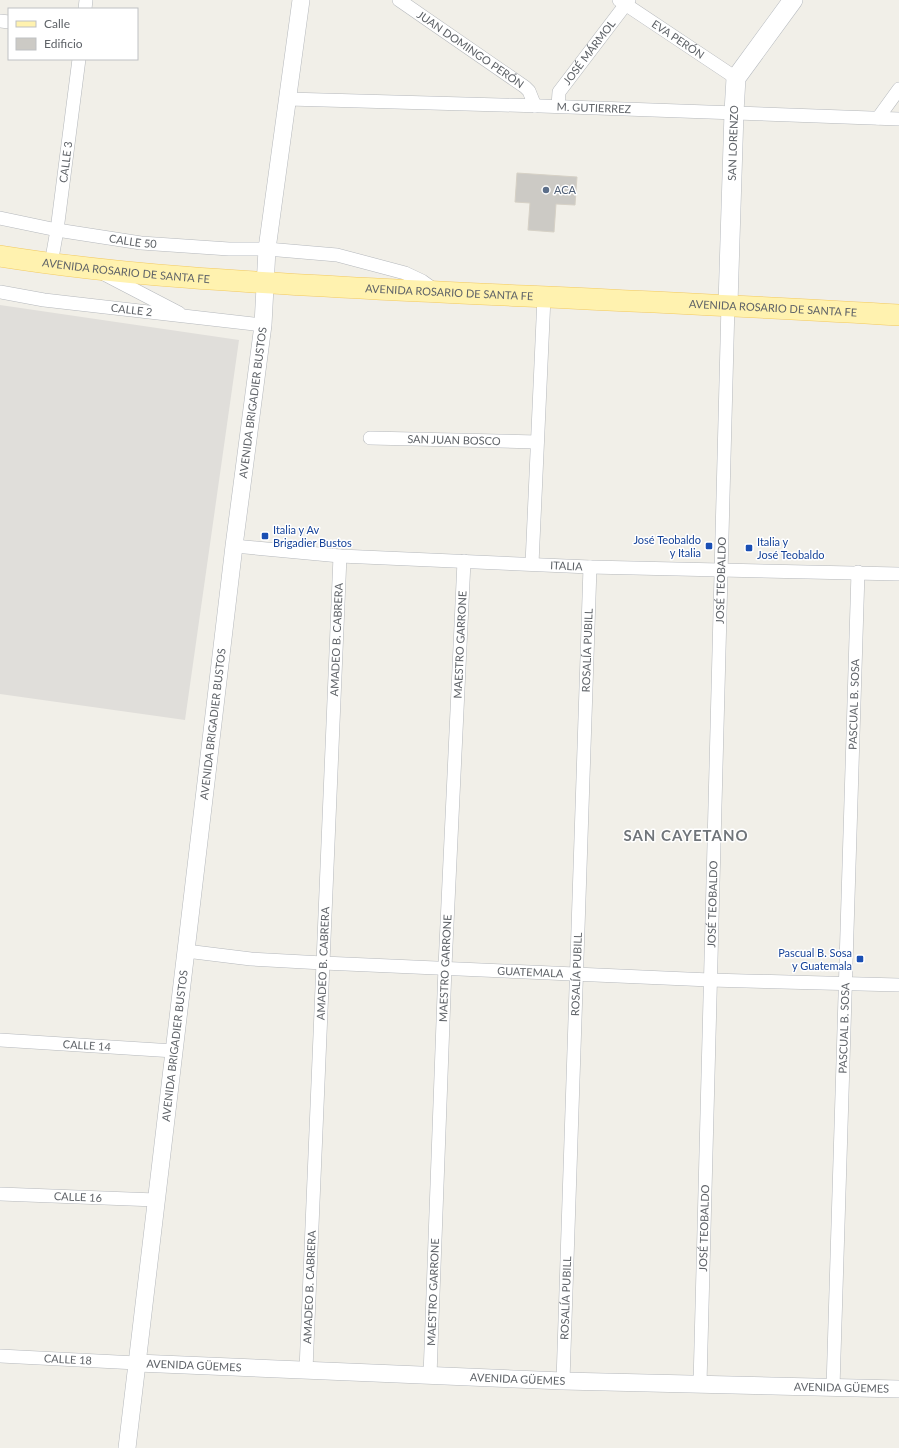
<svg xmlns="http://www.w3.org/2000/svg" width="899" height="1448" font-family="Lato,sans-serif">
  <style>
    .industrial { fill: #e0deda }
    .building { fill: #cccac5; stroke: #d6d1c6 }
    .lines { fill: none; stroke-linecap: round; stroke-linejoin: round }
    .minor-casing { stroke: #b5b8bc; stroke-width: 14 }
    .tertiary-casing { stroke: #b5b8bc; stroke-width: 18 }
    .secondary-casing { stroke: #b6babf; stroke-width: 20 }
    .primary-casing { stroke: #f2c960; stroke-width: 22 }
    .minor { stroke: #fff; stroke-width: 13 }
    .tertiary { stroke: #fff; stroke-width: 17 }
    .secondary { stroke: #fff; stroke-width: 19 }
    .primary { stroke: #fff2af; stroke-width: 21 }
    .service-dot { fill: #5c6f8a; stroke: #fff; stroke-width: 1.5 }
    .transit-dot { fill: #1a4fb4; stroke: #fff; stroke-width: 1.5 }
    .labels { text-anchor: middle; stroke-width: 3; stroke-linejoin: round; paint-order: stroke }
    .street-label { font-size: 11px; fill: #5f6368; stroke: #fff }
    .service-label { font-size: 11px; fill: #4e5e75; stroke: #fff; text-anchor: start }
    .transit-label { font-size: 11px; fill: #164399; stroke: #fff; text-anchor: start }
    .district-label { font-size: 15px; font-weight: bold; letter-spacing: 1px; fill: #70757a; stroke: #fff }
  </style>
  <rect width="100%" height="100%" fill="#f1efe8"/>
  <path class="industrial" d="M0,305L239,340L185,720L0,694Z"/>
  <path class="building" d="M517,173L577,177L575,205L556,204L554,232L528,230L530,203L515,202Z"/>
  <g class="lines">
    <g class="minor-casing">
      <g id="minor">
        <path id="s1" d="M399,0L525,87L529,91L535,106"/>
        <path id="s2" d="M619,0L736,78"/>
        <path d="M85,9L86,0"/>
        <path d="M0,21L9,22"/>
        <path id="s3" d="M288,99L541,106L899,119"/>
        <path id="s4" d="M558,106L559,92L629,0"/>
        <path d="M878,118L899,89"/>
        <path id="s5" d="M0,218L57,230L141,243L229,249H267L337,255L405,273L422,281L436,291"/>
        <path id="s6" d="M51,264L57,230L79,59"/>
        <path d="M104,274L179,313"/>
        <path id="s7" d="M0,292L44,300L263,325"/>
        <path id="s8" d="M370,438L537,442"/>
        <path id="s9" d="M234,546L340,556L590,567L899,574"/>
        <path d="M532,564L544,297"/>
        <path id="s10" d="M186,951L251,959L323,963L710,980L899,985"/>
        <path id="s11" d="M0,1040L174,1051"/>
        <path id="s12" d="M0,1194L156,1200"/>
        <path id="s13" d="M0,1356L137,1363"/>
        <path id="s14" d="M306,1370L340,556"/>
        <path id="s15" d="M430,1376L445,967L464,561"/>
        <path id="s16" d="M563,1381L590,567"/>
        <path id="s17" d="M700,1384L728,304"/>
        <path id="s18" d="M833,1388L858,572"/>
      </g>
    </g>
    <g class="tertiary-casing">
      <g id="tertiary">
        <path id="s19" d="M137,1363L563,1381L899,1389"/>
        <path id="s20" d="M127,1448L234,546L263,325L267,249L301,0"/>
      </g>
    </g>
    <g class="secondary-casing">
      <g id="secondary">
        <path id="s21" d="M728,304L734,112L736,78L793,0"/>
      </g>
    </g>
    <g class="primary-casing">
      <g id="primary">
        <path id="s22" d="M0,256C132,277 264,283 397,290C564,298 732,305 899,315"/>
      </g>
    </g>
    <use href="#minor" class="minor"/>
    <use href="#tertiary" class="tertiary"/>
    <use href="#secondary" class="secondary"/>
    <use href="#primary" class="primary"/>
  </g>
  <circle class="service-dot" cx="546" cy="190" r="4"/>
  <g class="transit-dot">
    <rect x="261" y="532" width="8" height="8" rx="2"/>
    <rect x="705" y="542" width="8" height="8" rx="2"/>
    <rect x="745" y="544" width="8" height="8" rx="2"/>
    <rect x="856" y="955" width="8" height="8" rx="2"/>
  </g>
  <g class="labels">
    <g class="street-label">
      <text dy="4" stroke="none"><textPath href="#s2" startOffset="71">EVA PERÓN</textPath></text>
      <text dy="4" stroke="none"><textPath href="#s1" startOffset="87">JUAN DOMINGO PERÓN</textPath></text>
      <text dy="4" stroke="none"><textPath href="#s4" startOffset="64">JOSÉ MÁRMOL</textPath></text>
      <text dy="4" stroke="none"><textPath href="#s3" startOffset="306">M. GUTIERREZ</textPath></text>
      <text dy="4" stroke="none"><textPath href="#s21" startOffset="161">SAN LORENZO</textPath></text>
      <text dy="4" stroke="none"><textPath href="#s6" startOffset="103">CALLE 3</textPath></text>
      <text dy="4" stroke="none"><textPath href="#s5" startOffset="135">CALLE 50</textPath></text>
      <text dy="4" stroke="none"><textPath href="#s22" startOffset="127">AVENIDA ROSARIO DE SANTA FE</textPath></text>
      <text dy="4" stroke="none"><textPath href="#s22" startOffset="451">AVENIDA ROSARIO DE SANTA FE</textPath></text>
      <text dy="4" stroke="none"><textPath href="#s22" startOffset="775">AVENIDA ROSARIO DE SANTA FE</textPath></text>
      <text dy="4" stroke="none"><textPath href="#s7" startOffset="133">CALLE 2</textPath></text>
      <text dy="4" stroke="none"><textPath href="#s20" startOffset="1053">AVENIDA BRIGADIER BUSTOS</textPath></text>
      <text dy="4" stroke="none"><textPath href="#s8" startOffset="84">SAN JUAN BOSCO</textPath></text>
      <text dy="4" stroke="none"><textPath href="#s9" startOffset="333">ITALIA</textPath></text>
      <text dy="4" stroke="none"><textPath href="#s17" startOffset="804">JOSÉ TEOBALDO</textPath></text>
      <text dy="4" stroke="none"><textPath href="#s14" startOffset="731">AMADEO B. CABRERA</textPath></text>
      <text dy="4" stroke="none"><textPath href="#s15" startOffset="732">MAESTRO GARRONE</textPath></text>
      <text dy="4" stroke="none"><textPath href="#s16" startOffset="731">ROSALÍA PUBILL</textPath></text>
      <text dy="4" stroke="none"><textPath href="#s18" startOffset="684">PASCUAL B. SOSA</textPath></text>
      <text dy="4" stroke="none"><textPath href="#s20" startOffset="729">AVENIDA BRIGADIER BUSTOS</textPath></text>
      <text dy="4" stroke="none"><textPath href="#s17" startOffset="480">JOSÉ TEOBALDO</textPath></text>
      <text dy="4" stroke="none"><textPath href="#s14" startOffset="407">AMADEO B. CABRERA</textPath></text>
      <text dy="4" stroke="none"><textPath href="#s15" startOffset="408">MAESTRO GARRONE</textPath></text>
      <text dy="4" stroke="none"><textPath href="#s10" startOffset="345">GUATEMALA</textPath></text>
      <text dy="4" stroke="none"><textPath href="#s16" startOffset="407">ROSALÍA PUBILL</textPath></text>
      <text dy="4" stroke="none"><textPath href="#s18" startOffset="360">PASCUAL B. SOSA</textPath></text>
      <text dy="4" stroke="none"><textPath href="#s11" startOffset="87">CALLE 14</textPath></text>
      <text dy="4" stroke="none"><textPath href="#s20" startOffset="405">AVENIDA BRIGADIER BUSTOS</textPath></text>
      <text dy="4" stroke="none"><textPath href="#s12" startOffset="78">CALLE 16</textPath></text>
      <text dy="4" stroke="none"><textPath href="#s17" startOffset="156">JOSÉ TEOBALDO</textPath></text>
      <text dy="4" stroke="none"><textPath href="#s14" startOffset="83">AMADEO B. CABRERA</textPath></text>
      <text dy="4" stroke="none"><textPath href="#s15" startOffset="84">MAESTRO GARRONE</textPath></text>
      <text dy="4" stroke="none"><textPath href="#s16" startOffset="83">ROSALÍA PUBILL</textPath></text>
      <text dy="4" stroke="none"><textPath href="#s13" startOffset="68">CALLE 18</textPath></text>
      <text dy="4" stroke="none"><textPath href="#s19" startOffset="57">AVENIDA GÜEMES</textPath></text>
      <text dy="4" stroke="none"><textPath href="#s19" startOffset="381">AVENIDA GÜEMES</textPath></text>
      <text dy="4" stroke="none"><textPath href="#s19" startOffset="705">AVENIDA GÜEMES</textPath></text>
    </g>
    <g class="service-label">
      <text x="554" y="194">ACA</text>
    </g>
    <g class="transit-label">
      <text x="273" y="534">Italia y Av<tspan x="273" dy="13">Brigadier Bustos</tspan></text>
      <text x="701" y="544" text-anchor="end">José Teobaldo<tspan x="701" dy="13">y Italia</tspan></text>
      <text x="757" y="546">Italia y<tspan x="757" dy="13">José Teobaldo</tspan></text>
      <text x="852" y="957" text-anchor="end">Pascual B. Sosa<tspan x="852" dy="13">y Guatemala</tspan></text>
    </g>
    <g class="district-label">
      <text x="686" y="841">SAN CAYETANO</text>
    </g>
  </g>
  <rect x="8" y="8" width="130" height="52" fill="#ffffff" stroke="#bfc1c3"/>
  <rect x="16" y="21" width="20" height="6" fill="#fff2af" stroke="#bfc1c3"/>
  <text x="44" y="28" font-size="12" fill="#5f6368">Calle</text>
  <rect x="16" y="38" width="20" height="12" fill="#cccac5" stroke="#bfc1c3"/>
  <text x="44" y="48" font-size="12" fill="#5f6368">Edificio</text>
</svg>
